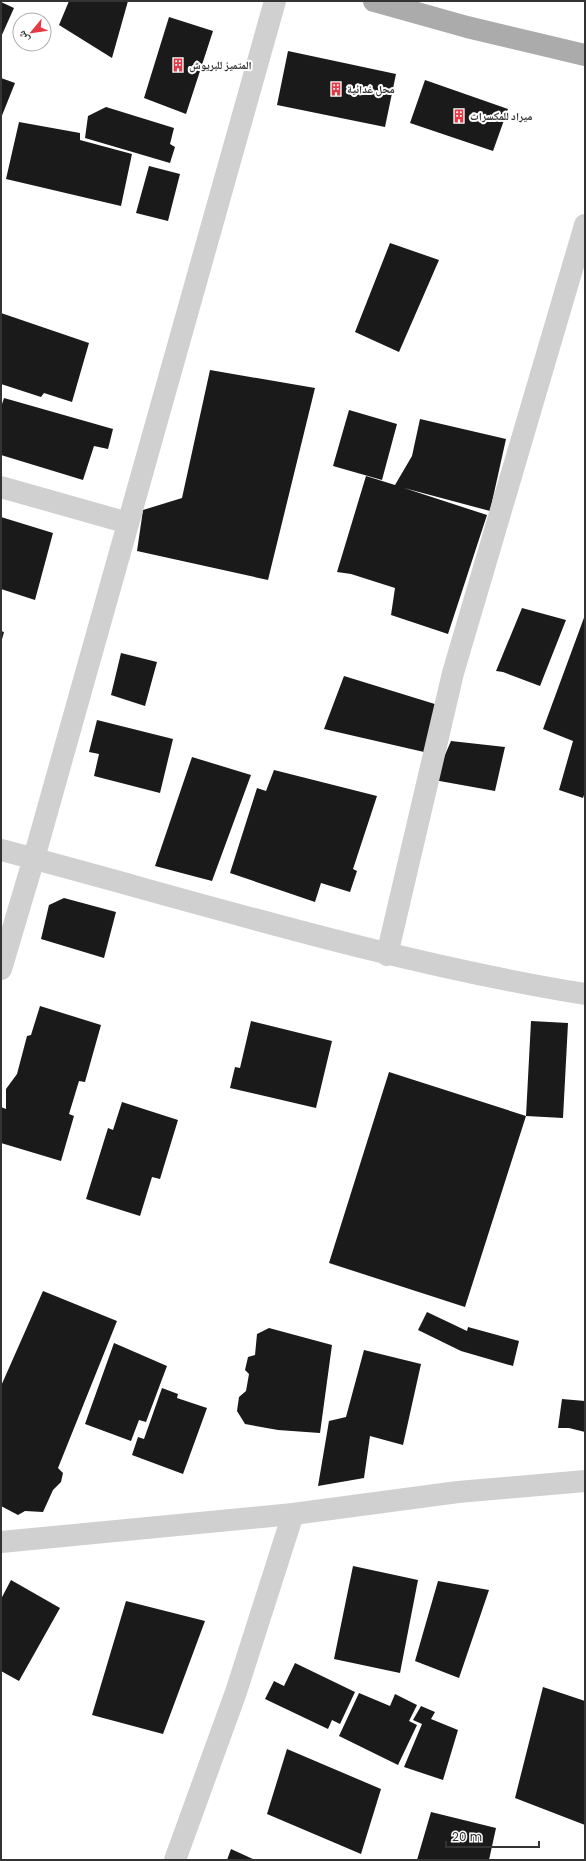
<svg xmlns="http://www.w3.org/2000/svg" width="586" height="1861" font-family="Poppins,'Noto Naskh Arabic',sans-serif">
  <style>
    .building { fill: #1a1a1a }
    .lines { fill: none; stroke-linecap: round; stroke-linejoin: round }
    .minor { stroke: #d0d0d0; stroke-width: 22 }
    .tertiary { stroke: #d0d0d0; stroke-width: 22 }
    .primary { stroke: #ababab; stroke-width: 22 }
    .labels { text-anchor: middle; stroke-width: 4; stroke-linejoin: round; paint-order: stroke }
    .poi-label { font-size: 11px; font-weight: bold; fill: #333; stroke: #fff; text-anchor: start }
  </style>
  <rect width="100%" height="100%" fill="#fff"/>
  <path class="building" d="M69,1H128L112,58L59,25Z
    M1,2L14,8L1,37Z
    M169,17L213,31L186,114L144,98Z
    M288,51L396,74L385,127L277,105Z
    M1,78L15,83L1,118Z
    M425,80L508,109L493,151L410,123Z
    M106,107L174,128L170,144L175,147L170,163L85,138L88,116Z
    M19,122L80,133V140L132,154L121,206L6,179Z
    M149,166L180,174L168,221L136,213Z
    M390,243L439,260L399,352L355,332Z
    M1,313L89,343L72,402L44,393L41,397L1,384Z
    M210,370L315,388L268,580L137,551L143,510L182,498Z
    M4,398L113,429L108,449L94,446L83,480L1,455V407Z
    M349,410L397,424L382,480L333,466Z
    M420,419L506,439L490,511L404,488L487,515L448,634L391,615L395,588L351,574L337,572L366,476L395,485L412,456Z
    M1,517L53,533L35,600L1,589Z
    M522,608L566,620L540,686L503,672L496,671Z
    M585,615V792L583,798L559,790L573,741L543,729Z
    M1,631L4,632L1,643Z
    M121,653L157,662L145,706L111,695Z
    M344,676L438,705L424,752L324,729Z
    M97,720L173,739L160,793L94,776L99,754L89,752Z
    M451,741L505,747L495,791L434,780Z
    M192,757L251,775L212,881L155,866Z
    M274,770L377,796L353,869L357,871L350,892L321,883L315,902L230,873L257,788L266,791Z
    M64,898L116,912L104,958L41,939L49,905Z
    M40,1006L101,1025L85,1082L79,1081L69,1114L74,1116L61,1161L1,1143V1107L6,1109V1089L17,1074L27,1036L31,1035Z
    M251,1021L332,1041L316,1108L230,1088L235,1067L240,1068Z
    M531,1021L568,1023L563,1118L526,1116L465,1307L329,1263L389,1072L526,1116Z
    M122,1102L178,1120L160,1179L152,1177L140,1216L86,1199L108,1128L113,1130Z
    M43,1291L117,1321L58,1468L63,1473L61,1482L53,1490L43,1512L25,1511L18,1515L1,1506V1386Z
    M427,1312L467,1331L468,1327L519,1341L513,1366L461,1351L418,1330Z
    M269,1328L332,1345L320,1433L278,1430L245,1424L237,1411L239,1397L246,1391L249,1374L245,1370L248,1357L255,1355L257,1334Z
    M114,1343L167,1366L146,1422L139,1420L131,1441L85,1424Z
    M364,1350L421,1364L403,1445L370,1436L364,1478L318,1486L329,1421L346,1417Z
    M162,1388L178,1394L177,1398L207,1408L183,1474L132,1455L138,1437L144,1439Z
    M562,1399L585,1401V1432L569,1428H558Z
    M353,1566L418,1580L400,1673L334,1659Z
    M11,1580L60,1608L19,1681L1,1671V1599Z
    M438,1581L489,1590L459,1678L415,1661Z
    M126,1601L205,1621L163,1734L92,1715Z
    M295,1663L355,1692L340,1724L332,1720L328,1729L265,1699L274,1681L284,1686Z
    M543,1687L585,1701V1825L515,1798Z
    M359,1693L390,1706L395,1694L417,1705L409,1721L417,1725L398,1765L339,1736Z
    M421,1706L435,1712L431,1719L458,1730L443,1780L404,1767L422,1724L413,1720Z
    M287,1749L381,1789L361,1854L267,1814Z
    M431,1812L496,1828L489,1860H417Z
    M231,1849L255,1860H227Z"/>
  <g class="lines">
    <path class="minor" d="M1,487L128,523
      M1,850C195,901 387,962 585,994
      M387,955L453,673L585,225
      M175,1860L236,1692L293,1514"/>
    <path class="tertiary" d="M1,969L34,858L275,1
      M1,1542L293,1514L458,1492L585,1481"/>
    <path class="primary" d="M374,1L467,27L585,55"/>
  </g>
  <defs>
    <g id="building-bare" transform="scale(1.08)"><path d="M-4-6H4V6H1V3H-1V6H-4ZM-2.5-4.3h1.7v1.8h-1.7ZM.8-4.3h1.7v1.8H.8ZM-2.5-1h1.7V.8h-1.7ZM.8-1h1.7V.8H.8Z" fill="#e63946" stroke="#fff" stroke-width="2.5" paint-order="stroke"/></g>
  </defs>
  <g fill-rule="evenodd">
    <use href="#building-bare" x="178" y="65"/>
    <use href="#building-bare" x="336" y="89"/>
    <use href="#building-bare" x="459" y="116"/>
  </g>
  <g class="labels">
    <g class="poi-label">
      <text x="189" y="69">المتميز للبريوش</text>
      <text x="347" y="93">محل غدائية</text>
      <text x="470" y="120">ميراد للمكسرات</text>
    </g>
  </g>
  <rect width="586" height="1861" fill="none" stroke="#333333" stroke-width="4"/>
  <g transform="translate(32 32) rotate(241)"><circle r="19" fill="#ffffff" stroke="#adadad"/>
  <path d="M0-3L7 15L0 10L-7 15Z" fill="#e63946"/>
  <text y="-6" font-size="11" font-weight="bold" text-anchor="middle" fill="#333333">ش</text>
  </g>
  <path d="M446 1841v6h93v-6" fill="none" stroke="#333333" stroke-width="2"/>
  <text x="452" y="1841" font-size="12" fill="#333333" stroke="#ffffff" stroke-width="3" paint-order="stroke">20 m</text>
</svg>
